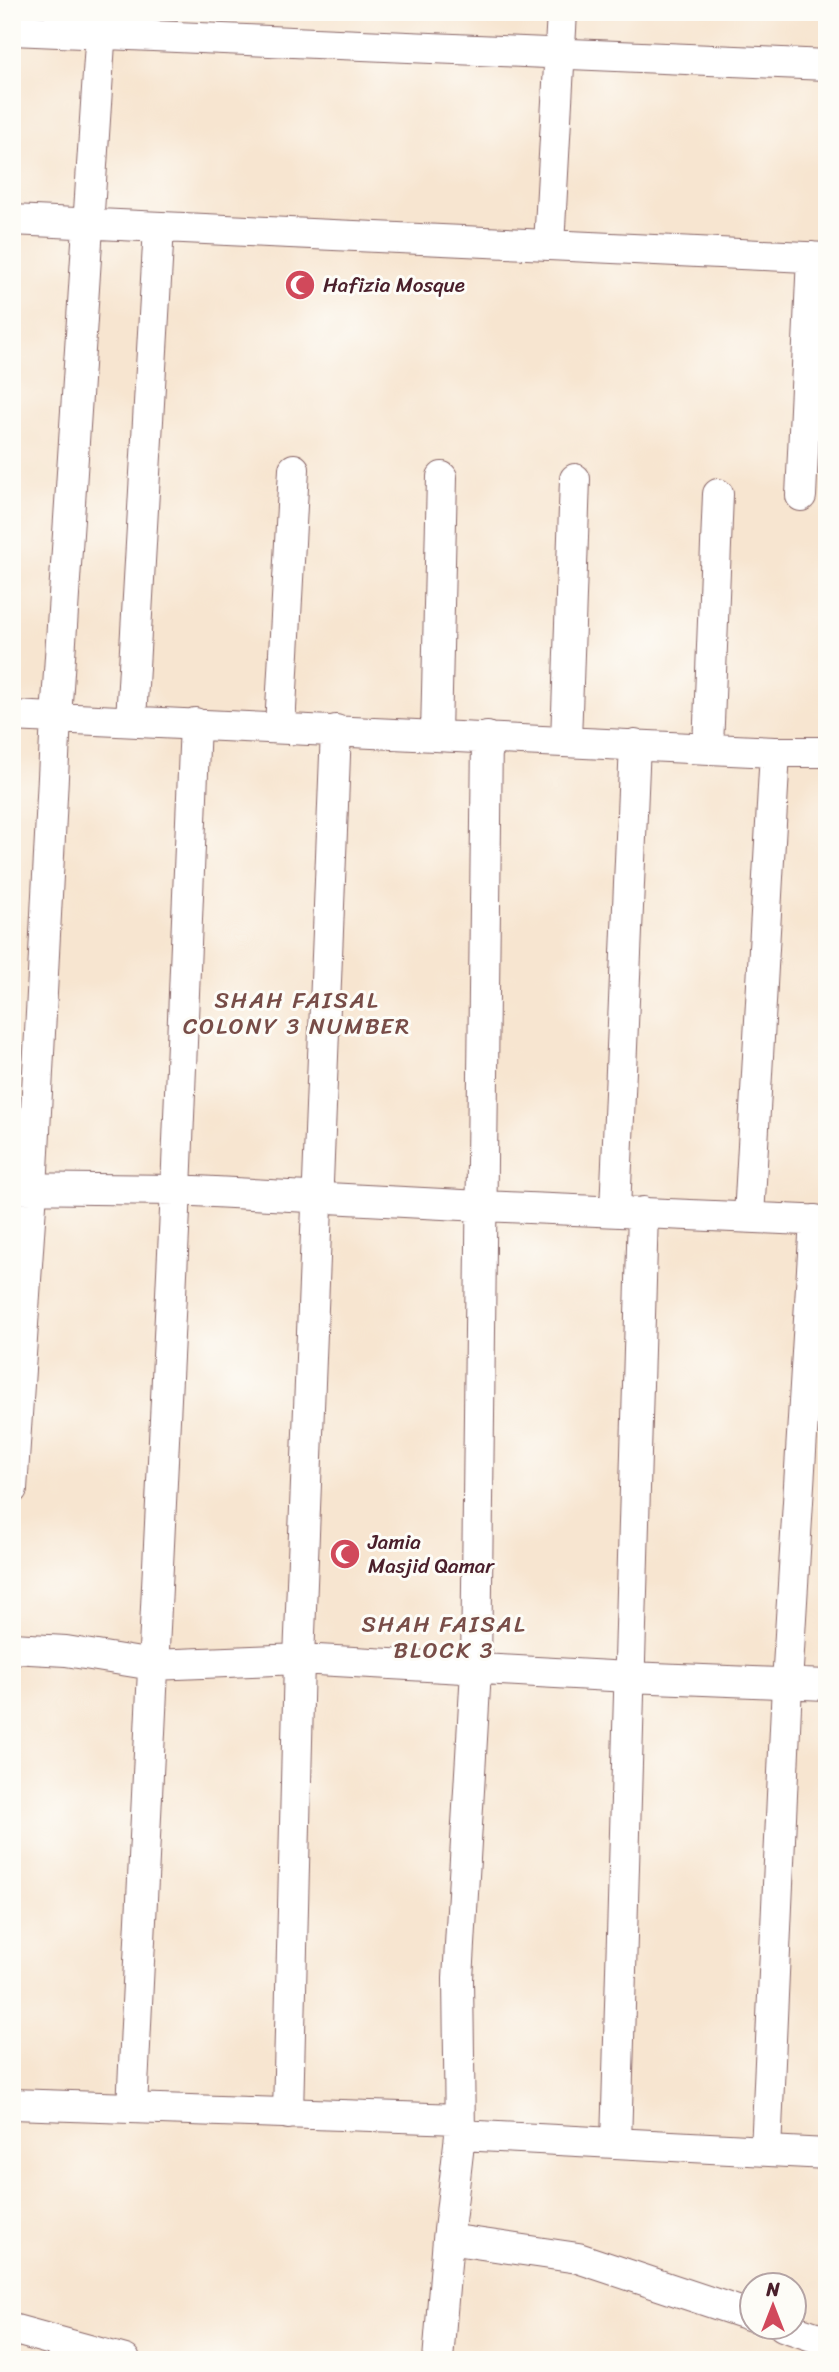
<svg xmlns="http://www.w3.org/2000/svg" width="839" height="2372" font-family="Sriracha,sans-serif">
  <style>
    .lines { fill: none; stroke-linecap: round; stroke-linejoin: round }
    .minor-casing { stroke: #876465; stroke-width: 32 }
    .minor { stroke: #fff; stroke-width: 30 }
    .labels { text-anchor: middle; stroke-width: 6; stroke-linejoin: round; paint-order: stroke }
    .poi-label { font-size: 21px; fill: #4a1f2b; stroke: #fdfcf7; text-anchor: start }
    .neighbourhood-label { font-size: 23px; letter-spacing: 2px; fill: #784d48; stroke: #fdfcf7 }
  </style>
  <rect width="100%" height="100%" fill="#fdfcf7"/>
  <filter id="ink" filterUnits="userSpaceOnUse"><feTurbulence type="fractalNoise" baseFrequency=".0143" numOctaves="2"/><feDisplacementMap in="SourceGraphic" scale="14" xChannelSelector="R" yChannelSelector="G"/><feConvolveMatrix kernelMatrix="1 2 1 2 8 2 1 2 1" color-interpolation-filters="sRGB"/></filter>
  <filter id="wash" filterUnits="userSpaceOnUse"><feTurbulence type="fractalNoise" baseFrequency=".00686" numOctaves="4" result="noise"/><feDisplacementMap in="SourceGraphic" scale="28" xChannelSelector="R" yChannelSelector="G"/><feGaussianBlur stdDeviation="1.57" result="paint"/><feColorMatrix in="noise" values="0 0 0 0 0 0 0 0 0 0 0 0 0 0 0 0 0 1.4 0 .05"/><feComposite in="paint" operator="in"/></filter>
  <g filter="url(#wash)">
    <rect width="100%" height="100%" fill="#f7e5d0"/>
  </g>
  <g filter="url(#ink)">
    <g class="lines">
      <g class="minor-casing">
        <path id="minor" d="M12,30L827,65
          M12,220L827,258
          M549,245L562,12
          M801,496L812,257
          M12,716L775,752H827
          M131,720L159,227
          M280,727L294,469
          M436,734L442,477
          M566,741L575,479
          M708,748L718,494
          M13,1188L176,1190L481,1206L827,1221
          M615,1210L635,744
          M749,1217L775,752
          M12,1489L32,1190L56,718L102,12
          M12,1648L66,1651L153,1665L299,1659L629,1677L827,1685
          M12,2104L459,2119
          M132,2108L176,1190L195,723
          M288,2114L299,1659L336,730
          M460,2135L827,2154
          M616,2143L643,1212
          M766,2151L787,1684L815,1220
          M448,2239L578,2258L752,2316
          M783,2326L827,2341
          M12,2329L125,2360
          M438,2360L448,2239L460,2135L458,1979L476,1670L487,737"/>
      </g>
      <use href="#minor" class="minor"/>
    </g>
  </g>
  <defs>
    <g id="mosque-disc" transform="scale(1.575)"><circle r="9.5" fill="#d1495b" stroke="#fdfcf7"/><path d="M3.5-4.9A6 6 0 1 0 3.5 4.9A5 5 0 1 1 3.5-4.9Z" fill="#fff"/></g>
  </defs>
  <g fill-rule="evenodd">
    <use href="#mosque-disc" x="300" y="285"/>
    <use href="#mosque-disc" x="345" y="1554"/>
  </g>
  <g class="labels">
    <g class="poi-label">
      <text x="323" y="292">Hafizia Mosque</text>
      <text x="368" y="1549">Jamia<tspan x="368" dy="24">Masjid Qamar</tspan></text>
    </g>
    <g class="neighbourhood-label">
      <text x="297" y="1008">SHAH FAISAL<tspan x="297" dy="26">COLONY 3 NUMBER</tspan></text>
      <text x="444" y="1632">SHAH FAISAL<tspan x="444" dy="26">BLOCK 3</tspan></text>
    </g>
  </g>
  <rect width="839" height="2372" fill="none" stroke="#fdfcf7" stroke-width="42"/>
  <g transform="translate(773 2306)"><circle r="33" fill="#fdfcf7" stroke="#b5a4a5" stroke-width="2"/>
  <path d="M0-5L12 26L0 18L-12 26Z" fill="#d1495b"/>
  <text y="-10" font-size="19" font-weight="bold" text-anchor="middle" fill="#4a1f2b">N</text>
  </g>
</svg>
